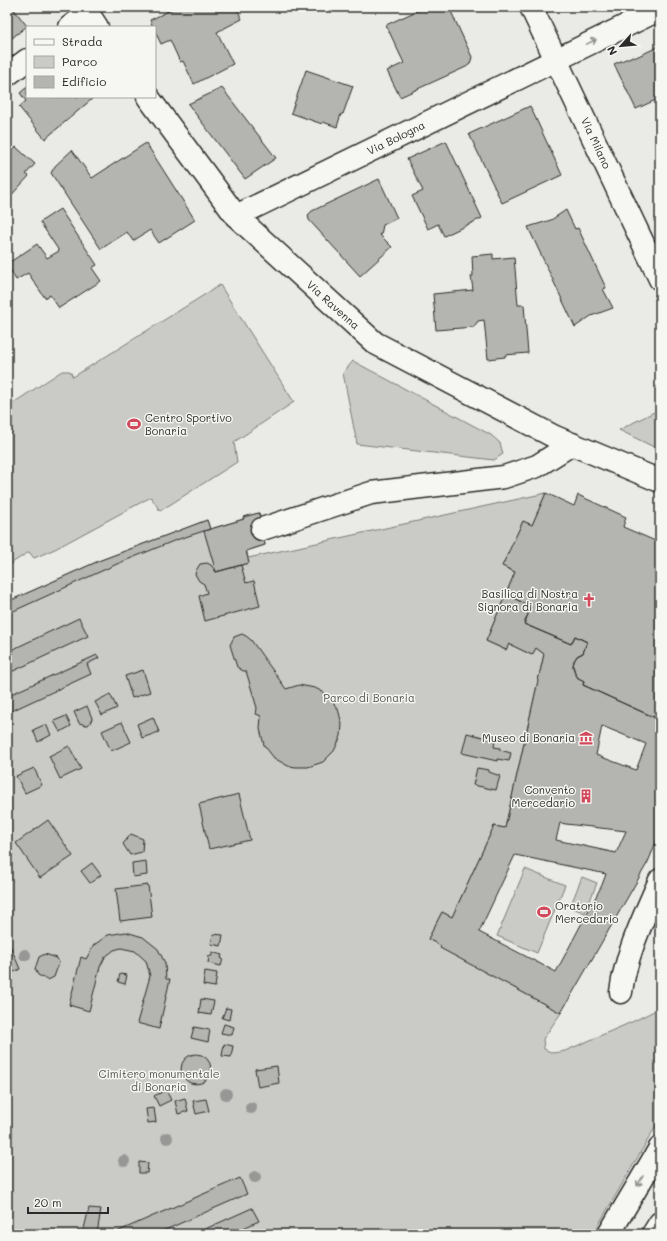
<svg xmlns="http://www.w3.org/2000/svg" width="667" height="1241" font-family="Mali,sans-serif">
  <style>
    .green { fill: #cacac7; stroke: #7a7a79 }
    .building { fill: #b4b4b1; stroke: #2b2b2b; fill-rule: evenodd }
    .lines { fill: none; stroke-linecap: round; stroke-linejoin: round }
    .street-casing { stroke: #2b2b2b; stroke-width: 25 }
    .street { stroke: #f6f6f2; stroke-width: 22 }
    .tree { fill: #979795 }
    .oneway { stroke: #90908e }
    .labels { text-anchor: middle; stroke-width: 3; stroke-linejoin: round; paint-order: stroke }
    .street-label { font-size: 11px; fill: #2b2b2b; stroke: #f6f6f2 }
    .poi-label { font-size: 11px; fill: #2b2b2b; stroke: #f6f6f2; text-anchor: end }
    .park-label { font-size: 11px; fill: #535352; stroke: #f6f6f2 }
  </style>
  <rect width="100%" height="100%" fill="#eaeae6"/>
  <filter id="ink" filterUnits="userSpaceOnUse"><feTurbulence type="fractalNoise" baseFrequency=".025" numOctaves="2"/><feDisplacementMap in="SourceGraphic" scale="8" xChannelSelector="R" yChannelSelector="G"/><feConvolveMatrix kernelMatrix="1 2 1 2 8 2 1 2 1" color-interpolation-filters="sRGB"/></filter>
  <g filter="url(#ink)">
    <path class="green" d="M220,285L294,402L234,442L237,462L160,511L151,497L55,549L34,558L29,552L7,566V407L62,371H70L73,377Z
      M353,361L491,435L500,443L503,454L494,460L357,444L343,373Z
      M660,409V450L619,430Z
      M546,493L532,525L523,521L503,566L515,572L486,641L505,650L509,644L532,655L536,648L544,654L505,828L494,826L452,917L442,912L428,939L441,946V948L561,1013L543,1039L544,1049L553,1053L565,1051L634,1021L660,1008V1119L593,1234H7V602L101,560L207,520L210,529L243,519V517L259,513L265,545L247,551L248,558Z
      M525,869L565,885L537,953L497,936Z
      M582,877L597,883L585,913L570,907Z"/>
    <path class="building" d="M7,7H12L27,26L7,42Z
      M177,7H236L242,19L217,32L233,64L194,84L183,61L180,62L170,40L161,44L155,31V27H153L150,20Z
      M423,7H449L472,57L470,64L466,67L400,97L387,71L404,63L386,25L423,8Z
      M660,46V98L636,109L614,64L633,56L634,58Z
      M306,70L353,86L343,114H341L337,127L323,122L322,124L291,113Z
      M27,87V97H91L92,99L45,139L19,107L26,101L20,93Z
      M222,88L276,158L245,179L188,104Z
      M530,106L562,175L502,203L469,134Z
      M446,141L482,218L444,236L438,224L428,229L412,196L423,191L407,159Z
      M146,143L195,220L159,243L150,230L133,241L127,232L101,249L51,173L55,166L72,150L92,178Z
      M16,147L35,164L26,174L29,176L7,200V156Z
      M379,179L397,218L383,225L381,235L379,234L392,247L360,276L309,220L308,215L312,211Z
      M60,209L97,265L92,268L101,281L59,308L50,295L45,298L28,273L16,280L7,264L37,244L47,258L59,251L40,222Z
      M566,210L575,229L578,228L606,288L603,289L613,308L591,316L575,327L528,227L551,220Z
      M493,254V259L514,257L518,305H524L528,353L505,355V357L488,359L484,320L478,321L474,327L436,330L433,294L473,290L471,276H473L472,256Z
      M546,493L574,506L578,495L626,517L623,527L660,543V720L583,685L584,681L578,678L575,673L573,666L574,661L577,656L583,653L587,642L575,636L571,644L524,624L531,607L506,594L515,572L502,566L523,521L532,525Z
      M259,513L265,545L246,551L249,563L216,572L204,531L244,519L243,517Z
      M207,520L210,529L176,540L117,564L7,614V602L101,560Z
      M207,563L211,565L216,572L241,565L246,583L254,581L260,606L205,621L199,596L207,593L204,584L199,581L195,574L197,569L200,564Z
      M506,594L531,607L524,624L571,644L575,636L587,642L583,653L577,656L574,661L573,666L575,673L578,678L584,681L583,685L660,720V833L648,862L561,1013L440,948L441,946L428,939L442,912L452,917L494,826L505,828L544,654L536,648L532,655L509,644L506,650L486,641ZM602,726L646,744L636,770L596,755ZM560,823L566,824L626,831L616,853L556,840ZM515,855L606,874L602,885L556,972L479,932Z
      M79,618L88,636L7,674V652Z
      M242,634L246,636L251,640L286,689L299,685L315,688L325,693L338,709L342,724L341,736L334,751L323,762L308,767H296L288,766L274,758L264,745L260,729L261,716L256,714L257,708L246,671H243L237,667L230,645L234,637Z
      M97,655L99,658L87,664L91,674L7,713V696Z
      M143,670L150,692L132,698L125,676Z
      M110,694L117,708L102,715L95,702Z
      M87,706L92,718L91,722L88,725H86L79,723L74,712Z
      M66,716L71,726L60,732L54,721Z
      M153,717L159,732L142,738L137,724Z
      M122,722L131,742L111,751L102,731Z
      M46,724L51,735L38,742L33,730Z
      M467,733L495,740L494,747L500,748V750L511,753L509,761L497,759V761L462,753Z
      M69,746L81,769L60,779L49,756Z
      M34,768L42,785L25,793L16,776Z
      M477,768L489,770V772L500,776L496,790L473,785Z
      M239,794L250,840L209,849L199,804Z
      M48,820L73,856L40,878L16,843Z
      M131,834L143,839L142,852L130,855L123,844Z
      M146,861L147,875L133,877L132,863Z
      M92,863L101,875L90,883L81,871Z
      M148,885L152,917L120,921L116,889Z
      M126,932L143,937L158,949L165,963L166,979H170L159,1029L137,1023L150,976L146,961L135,951L121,948L114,950L105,957L100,967L89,1011L69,1005L81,957L86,959L94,945L108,935Z
      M213,934L223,935L221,946L211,944Z
      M7,938L20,969L10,974L7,968Z
      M212,952L222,955L221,958L223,959L221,966L208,963L209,956H212Z
      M45,954L57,958L59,963L54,977L48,980L38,975L35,969L39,957Z
      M205,971L217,973L215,987L203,985Z
      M120,974L127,975L125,984L118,982Z
      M201,999L214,1001L211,1015L199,1013Z
      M226,1008L231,1009L229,1020L222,1018Z
      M224,1024L234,1027L232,1035L221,1033Z
      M194,1027L210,1030L208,1042L191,1038Z
      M224,1044L233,1046L231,1057L222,1056Z
      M181 1069a15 15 0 1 1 30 0a15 15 0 1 1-30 0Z
      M277,1066L279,1083L258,1087L255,1069Z
      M166,1090L171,1100L159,1106L154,1096Z
      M185,1098L188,1111L178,1114L175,1101Z
      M206,1099L209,1111L196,1114L193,1101Z
      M154,1108L156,1122L148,1123L146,1109Z
      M139,1162L148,1163L147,1173H139Z
      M240,1178L247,1194L156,1234H112Z
      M89,1208L101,1209L97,1234L83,1233Z
      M252,1208L259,1221L230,1234H194Z"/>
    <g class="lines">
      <g class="street-casing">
        <path id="street" d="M84,7L97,27
          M531,7L660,279
          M70,27L87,14
          M7,75L27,60
          M148,97L236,216L375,343L555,437L660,481
          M236,216L660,9
          M262,529L371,493L504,477L537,466L572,444
          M621,992C626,953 645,915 660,880
          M609,1234L660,1148
          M653,1234L660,1223"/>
      </g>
      <use href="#street" class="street"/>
    </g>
    <g class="tree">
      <circle cx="25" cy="955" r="6"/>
      <circle cx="226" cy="1094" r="6"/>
      <circle cx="251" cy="1108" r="6"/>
      <circle cx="167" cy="1138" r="6"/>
      <circle cx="124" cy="1161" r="6"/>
      <circle cx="255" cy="1177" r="6"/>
    </g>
    <defs><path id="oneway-shaft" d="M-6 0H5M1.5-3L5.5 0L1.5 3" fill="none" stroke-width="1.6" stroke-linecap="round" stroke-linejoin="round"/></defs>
    <g class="oneway">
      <use href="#oneway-shaft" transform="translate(591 42) rotate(-26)"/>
      <use href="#oneway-shaft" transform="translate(640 1181) rotate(121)"/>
    </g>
  </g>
  <defs>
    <g id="stadium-bare" transform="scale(1.08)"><path d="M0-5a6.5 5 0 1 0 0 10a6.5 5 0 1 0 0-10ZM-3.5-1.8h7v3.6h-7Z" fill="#d1495b" stroke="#f6f6f2" stroke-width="2.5" paint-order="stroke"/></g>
    <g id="church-bare" transform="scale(1.08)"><path d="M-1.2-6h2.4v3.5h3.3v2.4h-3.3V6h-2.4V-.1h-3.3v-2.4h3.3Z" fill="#d1495b" stroke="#f6f6f2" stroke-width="2.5" paint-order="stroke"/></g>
    <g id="museum-bare" transform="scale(1.08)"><path d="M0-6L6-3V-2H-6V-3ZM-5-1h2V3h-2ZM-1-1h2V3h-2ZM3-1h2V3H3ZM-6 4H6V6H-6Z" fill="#d1495b" stroke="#f6f6f2" stroke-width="2.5" paint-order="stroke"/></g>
    <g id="building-bare" transform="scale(1.08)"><path d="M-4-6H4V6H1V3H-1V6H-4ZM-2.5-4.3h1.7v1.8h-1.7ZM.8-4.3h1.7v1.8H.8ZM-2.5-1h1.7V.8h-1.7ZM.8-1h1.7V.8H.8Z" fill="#d1495b" stroke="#f6f6f2" stroke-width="2.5" paint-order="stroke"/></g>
  </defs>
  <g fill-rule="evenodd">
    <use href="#stadium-bare" x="134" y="424"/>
    <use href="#church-bare" x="589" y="600"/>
    <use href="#museum-bare" x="586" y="738"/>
    <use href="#building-bare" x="586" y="796"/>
    <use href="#stadium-bare" x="544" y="912"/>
  </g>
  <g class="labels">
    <g class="street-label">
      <text transform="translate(396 138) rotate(-26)" y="4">Via Bologna</text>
      <text transform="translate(596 143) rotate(65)" y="4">Via Milano</text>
      <text transform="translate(333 305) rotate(42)" y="4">Via Ravenna</text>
    </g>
    <g class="poi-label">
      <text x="145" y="422" text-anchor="start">Centro Sportivo<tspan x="145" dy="13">Bonaria</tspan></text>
      <text x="578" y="598">Basilica di Nostra<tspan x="578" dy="13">Signora di Bonaria</tspan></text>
      <text x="575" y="742">Museo di Bonaria</text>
      <text x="575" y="794">Convento<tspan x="575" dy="13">Mercedario</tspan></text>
      <text x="555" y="910" text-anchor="start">Oratorio<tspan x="555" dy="13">Mercedario</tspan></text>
    </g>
    <g class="park-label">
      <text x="369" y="702">Parco di Bonaria</text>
      <text x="159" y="1078">Cimitero monumentale<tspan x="159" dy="13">di Bonaria</tspan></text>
    </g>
  </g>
  <rect width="667" height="1241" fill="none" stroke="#f6f6f2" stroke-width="24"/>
  <rect x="12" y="12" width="643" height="1217" fill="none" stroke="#2b2b2b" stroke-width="1.5" filter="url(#ink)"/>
  <rect x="26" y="26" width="130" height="72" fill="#f6f6f2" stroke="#a5a5a2"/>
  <rect x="34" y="39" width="20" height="6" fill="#f6f6f2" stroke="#a5a5a2"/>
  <text x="62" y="46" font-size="12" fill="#2b2b2b">Strada</text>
  <rect x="34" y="56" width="20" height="12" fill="#cacac7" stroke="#a5a5a2"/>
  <text x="62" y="66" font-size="12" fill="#2b2b2b">Parco</text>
  <rect x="34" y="76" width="20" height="12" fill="#b4b4b1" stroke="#a5a5a2"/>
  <text x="62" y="86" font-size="12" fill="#2b2b2b">Edificio</text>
  <g transform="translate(621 46) rotate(243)" stroke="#f6f6f2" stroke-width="3" paint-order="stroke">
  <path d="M0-3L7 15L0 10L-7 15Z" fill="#2b2b2b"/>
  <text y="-6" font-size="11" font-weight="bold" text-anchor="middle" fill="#2b2b2b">N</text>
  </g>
  <path d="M28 1207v6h80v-6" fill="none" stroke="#2b2b2b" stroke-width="2"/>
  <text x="34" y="1207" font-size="12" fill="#2b2b2b" stroke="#f6f6f2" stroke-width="3" paint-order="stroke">20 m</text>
</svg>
